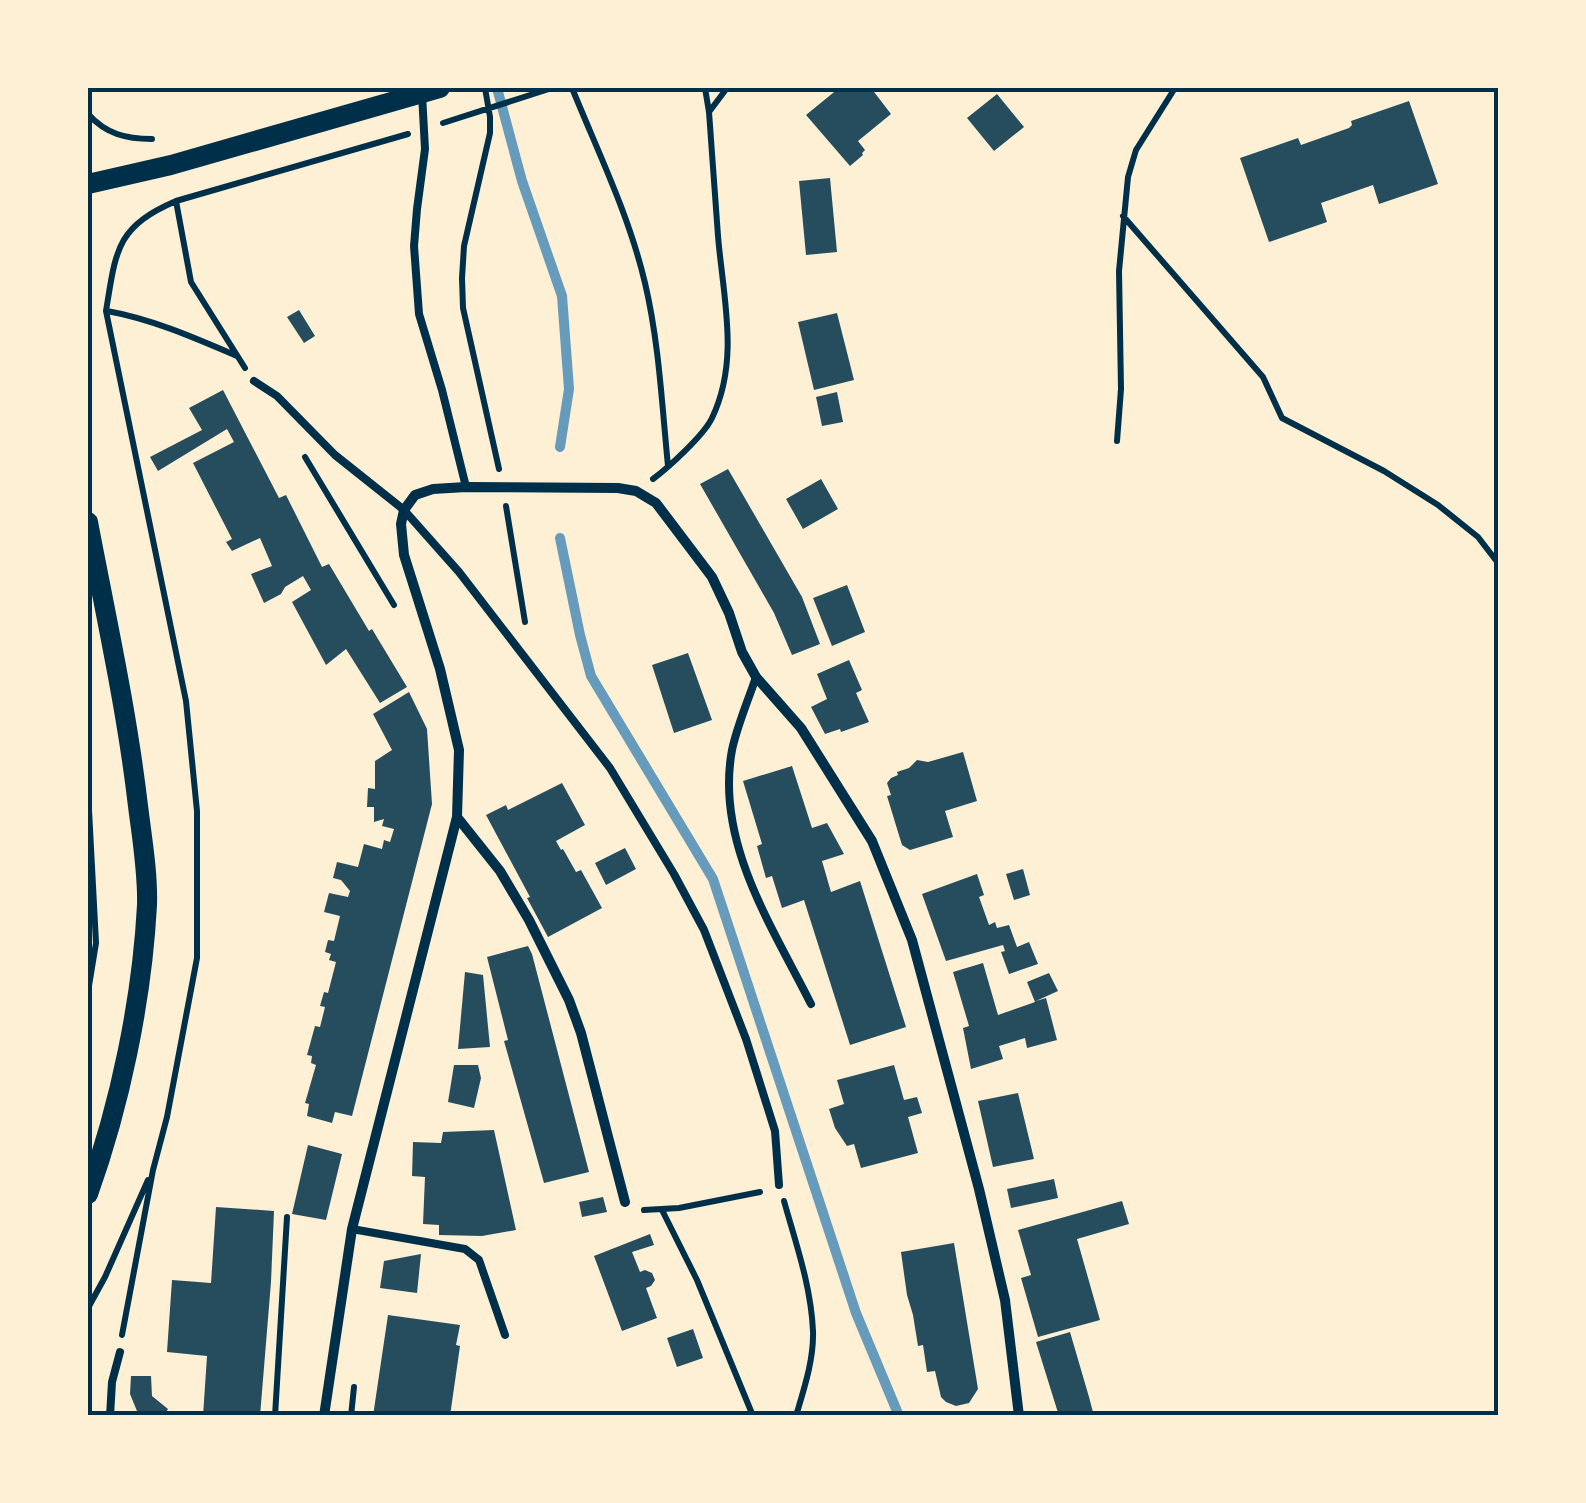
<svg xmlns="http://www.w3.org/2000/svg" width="1586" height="1503" font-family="'DM Sans',sans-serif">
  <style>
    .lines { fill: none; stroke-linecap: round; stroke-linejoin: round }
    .stream { stroke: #669bbc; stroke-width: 10 }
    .building { fill: #264d5e }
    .path { stroke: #003049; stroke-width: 6 }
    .service { stroke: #003049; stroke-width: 8 }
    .minor { stroke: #003049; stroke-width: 10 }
    .secondary { stroke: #003049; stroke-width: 20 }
    .neatline { fill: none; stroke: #003049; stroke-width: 4 }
  </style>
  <rect width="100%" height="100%" fill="#fdf0d5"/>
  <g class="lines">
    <path class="stream" d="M497,88L522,181L562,296L569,389L560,447
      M560,538L580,635L591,676L713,879L856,1313L899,1416"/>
  </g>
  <path class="building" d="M839,88H871L891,114L858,141L865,150L862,153L863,155L850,166L806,115Z
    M997,94L1024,127L994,151L967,118Z
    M1409,101L1438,184L1379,204L1373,185L1321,203L1327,222L1269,242L1240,158L1298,138L1301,145L1349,128L1352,125L1351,121Z
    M830,178L837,252L806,255L799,181Z
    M299,310L315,336L304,343L287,317Z
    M837,313L854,380L814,390L798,322Z
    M223,390L279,498L286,495L322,567L329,564L369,631L372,629L407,687L380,703L346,649L326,665L292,602L311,590L303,576L285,587L281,594L264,603L251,574L272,566L260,538L232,551L226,542L232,539L193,463L234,442L227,429L158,471L150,457L202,430L189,408Z
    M837,392L843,422L822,426L816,397Z
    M728,469L802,597L820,644L792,655L774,613L700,484Z
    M821,479L838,509L803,529L786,499Z
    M847,585L865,632L832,646L813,598Z
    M688,653L712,720L674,733L652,665Z
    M849,660L862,690L856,693L869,722L841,732L840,729L825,734L811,707L827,699L817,674Z
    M409,692L427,729L432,804L352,1116L335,1112L332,1123L307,1116L309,1104L305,1103L316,1065L311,1063L312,1056L307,1055L315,1026L320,1027L325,1007L320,1006L324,992L328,993L336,962L329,960L331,954L325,952L328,940L334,941L340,916L324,912L329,893L348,897L350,891L341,880L333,878L337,862L358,867L364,844L382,849L384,840L390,842L394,829L382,826L384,819L374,822V807H367L368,788L375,789V761L392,750L373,714Z
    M963,752L977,801L945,811L953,837L910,850L902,845L887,796L891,795L887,783L891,778L898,775L897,772L909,768L917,760L928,762Z
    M792,766L812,828L827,823L844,854L822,861L831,892L860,881L906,1027L850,1045L804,900L782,908L772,876L766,878L757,846L762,844L743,781Z
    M562,783L585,825L556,841L561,850L563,849L576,872L581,870L602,908L548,937L527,898L530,897L486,815L506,805L508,810Z
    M625,848L636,869L606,885L595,863Z
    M1023,869L1030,895L1014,900L1006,874Z
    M977,874L984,895L979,897L989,925L995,922L997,928L1009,925L1017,947L1029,942L1038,964L1009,974L1001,952L1005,951L1003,945L946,961L922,894Z
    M528,946L532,954L589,1172L544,1183L504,1041L508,1040L487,957Z
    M983,963L998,1015L1035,1002L1027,982L1049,973L1058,991L1036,1001L1046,998L1057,1040L1027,1048L1025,1038L999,1046L1003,1059L971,1069L963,1028L969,1026L953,972Z
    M465,972L483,975L490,1047L458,1049Z
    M454,1065H478L481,1078L474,1108L448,1102Z
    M894,1065L904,1100L917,1097L922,1113L908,1117L918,1153L861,1168L854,1144L847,1146L835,1128L829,1109L844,1104L837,1080Z
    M1018,1093L1034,1159L993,1167L978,1101Z
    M494,1130L516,1230L482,1236L439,1235V1225L423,1224L425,1177L412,1176L413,1142L441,1143L443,1132Z
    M308,1145L342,1154L326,1220L292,1214Z
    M1054,1179L1058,1198L1011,1208L1007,1189Z
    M603,1197L607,1212L582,1217L579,1202Z
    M1122,1201L1129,1224L1077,1239L1100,1320L1038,1337L1021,1278L1031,1275L1018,1230Z
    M216,1207L274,1211L271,1282L260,1416H203L207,1356L167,1352L172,1280L211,1283Z
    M650,1234L654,1245L632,1252L640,1272L645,1270L652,1273L655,1280L651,1286L646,1288L657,1318L622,1331L594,1256Z
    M954,1243L978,1389L969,1403L956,1406L946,1402L941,1397L935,1371L927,1372L923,1345L918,1346L913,1315L907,1295L901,1252Z
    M421,1254L417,1293L380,1288L384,1261Z
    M388,1315L460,1325L456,1345L460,1346L450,1416H373Z
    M693,1329L703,1358L677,1367L667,1338Z
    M1070,1332L1089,1397L1094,1416H1059L1036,1342Z
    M131,1376H151L152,1396L168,1409L164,1416H139L130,1394Z"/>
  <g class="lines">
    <path class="path" d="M485,88L490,117V133L464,246L462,278L463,308L499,469
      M572,88C598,152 629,215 645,283C659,342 662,406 668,466
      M705,88L709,112L727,88
      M88,114C106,134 126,139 152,139
      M443,123L552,88
      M176,201L191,282L245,368
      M1123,216L1263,377L1282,418L1384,471L1438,505L1478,537L1498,563
      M107,311C152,319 195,338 237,356
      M1117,441L1121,389L1119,271L1128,177L1136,150L1175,88
      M305,457L394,605
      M653,479C669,467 704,435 712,418C740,360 723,297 718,236C715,195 712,153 709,112
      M506,506L525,622
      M88,791L96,943L88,992
      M784,1201C796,1244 811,1286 813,1331C814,1359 804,1389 796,1416
      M644,1210L679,1208L760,1192
      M662,1210L697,1280L753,1416
      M88,1308L105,1277L148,1180
      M122,1335L153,1170L167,1117L197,958V811L186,701L106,311C116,250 116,227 176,201L408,134
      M275,1416L287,1217
      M351,1416L354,1387"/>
    <path class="service" d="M422,94L425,149L417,209L414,246L419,314L442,390L466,487
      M254,381L277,396L335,455L404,510L459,572L610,768L674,874L704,930L746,1039L775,1131L779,1185
      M756,677C748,701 737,726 732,750C715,842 772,926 811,1004
      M352,1229L465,1249L479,1260L505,1335
      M110,1416L112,1382L120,1352"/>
    <path class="minor" d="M457,817L500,871L529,920L569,1000L581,1033L625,1202
      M324,1416L352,1229L457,817L459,750L440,669L404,555L401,524L404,510L415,495L433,489L466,487L618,488L636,491L656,503L712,577L729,613L742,652L756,677L801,728L872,841L912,940L979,1189L1005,1300L1019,1416"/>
    <path class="secondary" d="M88,184L171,165L440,88
      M88,522C106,617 127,711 138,806C142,838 148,873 147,905C142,1000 120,1105 88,1194"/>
  </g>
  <rect width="1586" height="1503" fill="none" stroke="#fdf0d5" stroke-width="180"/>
  <rect x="90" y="90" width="1406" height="1323" class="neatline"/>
</svg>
